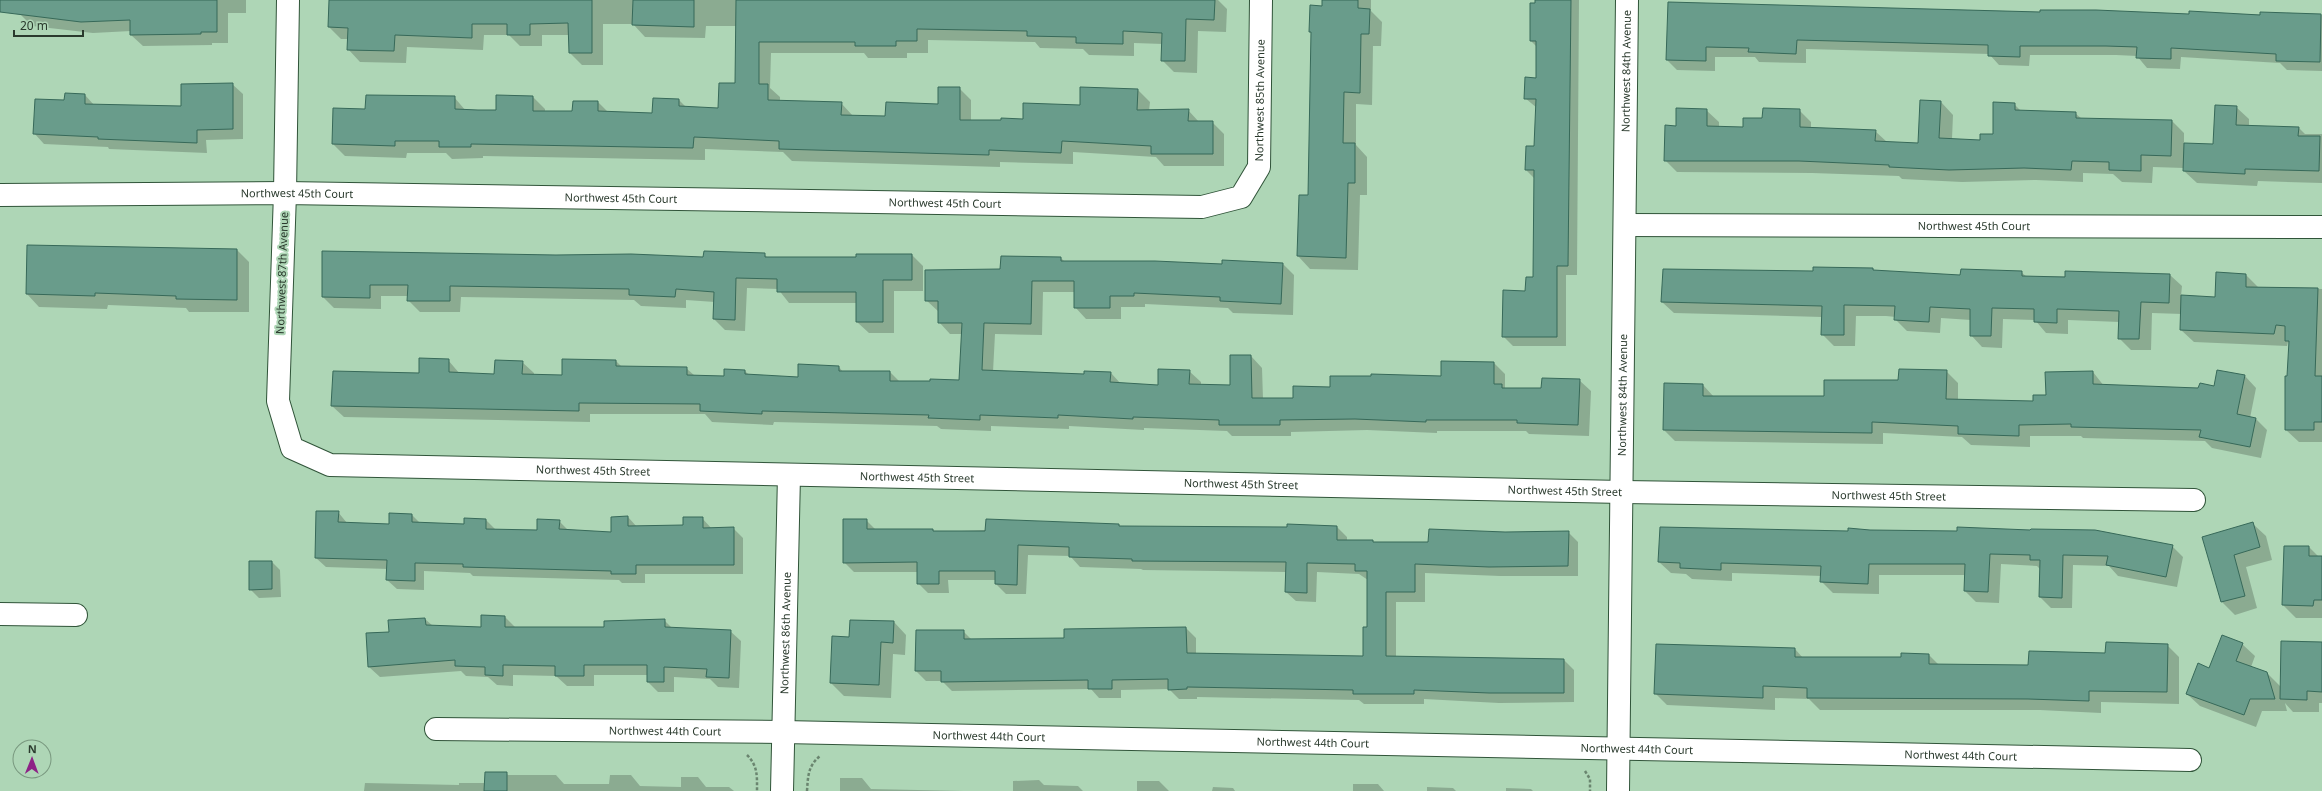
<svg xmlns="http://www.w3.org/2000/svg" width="2322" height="791" font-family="'Noto Sans',sans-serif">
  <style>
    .shadow { fill: #0003 }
    .building { fill: #699c8b; stroke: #376959 }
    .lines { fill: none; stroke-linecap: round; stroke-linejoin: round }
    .minor-casing { stroke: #305439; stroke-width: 24 }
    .path { stroke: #6a856f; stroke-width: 2.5; stroke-dasharray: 3 2; stroke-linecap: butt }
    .minor { stroke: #fff; stroke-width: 22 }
    .labels { text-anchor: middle; stroke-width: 4; stroke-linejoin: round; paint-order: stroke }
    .street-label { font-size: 11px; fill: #2a3a2d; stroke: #aed6b6 }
  </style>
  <rect width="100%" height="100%" fill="#aed6b6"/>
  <path class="shadow" d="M22,0H246V13H228V43H212V45L143,46L131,35V31L93,33L32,26L20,14Z
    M330,0H1218L1227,9L1226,32L1198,31L1197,73L1174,72L1162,60L1163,44L1134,43V56L1089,55L1083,49L1040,48L1035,42L928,40V53H907V58H868L864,53H771L770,88L780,97V101L841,103L853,116L886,117L939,105L959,88L971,100V121L1024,120L1138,90L1150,102L1149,111L1188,110L1199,122H1212L1224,134V166H1164L1156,157L1073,152V164L1000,162V167L792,161L783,152L705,149V160L483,156V158L452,159L446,153H407L406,158L345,156L333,144L366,110L454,97L466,111H497V96L533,97L545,109V112H573V102H598L608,112L653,114L679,100L686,107L719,109L736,84L737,26H706L705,38L645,37L633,24H603V65H582L570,53L569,35H542V46H520L509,35H484L483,50L407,47L406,63L360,62L348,49V39H341L329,27Z
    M1323,0H1371V11L1382,22L1381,46H1373L1372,105L1356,104V145L1367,157V195H1360L1358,270L1310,269L1298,256L1309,196L1312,34L1310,32L1323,7Z
    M1536,0H1579L1577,275H1566V346H1513L1503,336L1534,278L1535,179L1526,170L1535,147L1537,108L1525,98L1537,79V47L1531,41Z
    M1669,3L2041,13L2322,15V71L2287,70L2280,63L2181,57L2180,69L2147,68L2137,56L2116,55H2030L2029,66L1999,65L1989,54L1806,49V63L1759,62L1755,57H1715V71L1677,70L1667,60Z
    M232,84L243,94V139L206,140L207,153L109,149L108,147L44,144L34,133L65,101L85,95L94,105L182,107Z
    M1941,102L1953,115L1952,139L1981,141L1994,135L2014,104L2021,111L2075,113L2082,119L2172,121L2184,133V144L2214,145L2236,107L2249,119V127L2299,128L2305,134H2322V183L2258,181L2257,186L2197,183L2184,171V168L2153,167L2152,183L2122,182L2113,174L2083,173V182L2036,180L1962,182L1902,179L1899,176L1812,173L1677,172L1665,160L1677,127L1706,110L1719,122V127L1744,128L1763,119L1799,110L1811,122V129L1875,131L1887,142L1919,144Z
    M28,246L237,250L249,262V312H189L186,308L108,305L107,309L39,307L27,294Z
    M323,252L704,258L764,254L768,258H857L912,255L923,266V291H894V333H869L857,322V303H789L778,289L747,288L745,331L725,330L714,319L715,302L686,300V308L641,306L634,300L461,297L460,312H420L408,300V296H381V309L334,308L323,297Z
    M1061,258L1065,262L1223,265L1283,264L1294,275L1293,315L1233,313L1228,308L1145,304V307H1121V319H1086L1075,307V292H1043L1042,335L995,334L993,372L1084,375L1111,373L1121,384L1159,386L1189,371L1201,382V385L1231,386V356H1251L1262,368L1263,399H1294L1331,388L1442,377L1494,363L1505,374V388L1542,389L1579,380L1591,391L1589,436L1529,434L1526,431H1437V433L1367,430L1291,432V436H1232L1227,431L1144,428V430L1069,426V429L991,426V431L941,429L937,426L774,422L773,425L712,422L705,414H590V422L344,417L332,406L334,372L420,374L448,360L460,374L495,375L522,362L534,373V376H563L616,361L622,367L686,368L695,376L724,378L745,371L749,375L799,378L839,367L843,372H890L900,382L960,381L962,334H950L939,322V312L926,300L1001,270Z
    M1873,269L1875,271L1961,276L2021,272L2027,277L2170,275L2182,286L2181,296L2216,298L2246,275L2258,287L2322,289V442H2299L2286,430L2290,345L2288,342L2287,346L2194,342L2181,330L2182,314L2152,313L2151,350H2131L2119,338L2120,322L2068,320V334L2046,333L2035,320L2003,319L2002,348L1982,347L1971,335V320L1941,318L1940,333L1907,331L1895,319L1896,317L1886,316H1856L1855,346H1834L1822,334V317L1674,313L1662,302L1814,272Z
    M1946,371L1958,383V400L2034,402L2093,372L2104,386L2199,389L2215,387L2245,376L2256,388L2250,418L2256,419L2267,430L2261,458L2212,448L2205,441L2083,438L2081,436H2030V447L1971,445L1962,437L1883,433V444L1675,441L1664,430L1703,385L1714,397H1825Z
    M317,512H338L347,523L390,525L412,515L420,523L465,525L486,520L495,529L538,531L559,521L569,531L612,533L628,517L637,527L684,526L702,518L712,529L733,528L743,538V574H645V583H622L619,580L473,576L470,573L424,571V590L397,589L387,580L388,569L326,567L316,558Z
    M866,520L876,530H933L935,532L1119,525L1121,527H1337L1347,537V541H1372L1375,543H1429L1505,533L1568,532L1578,542V576H1500L1425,573V602H1396V657L1564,660L1574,670V702L1499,703L1424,699V704H1364L1359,700L1197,697V699H1179L1169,689L1121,690V698H1099L1091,689L952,691L942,681H926L916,671L963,631L972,640L1065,639V630L1186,628L1196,638V654L1364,657L1368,628V580L1359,574L1317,572L1316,602L1296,601L1286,592V572L1143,570L1141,569L1080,567L1070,556L1028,555L1026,594H1006L996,584V580H948L949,593H928L918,583V572H854L844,562Z
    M2253,524L2266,536L2272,560L2246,567L2257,608L2235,615L2222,602L2204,538Z
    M1870,531L2172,546L2183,557L2177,587L2118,576L2109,566L2073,565L2072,608H2051L2040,597V569L2037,566L2001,564L1999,603L1976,602L1965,591L1966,575H1879V594L1833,593L1822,582V576L1732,573V581L1692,579L1686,574L1671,573L1659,562L1849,532Z
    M2285,547H2309L2319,557H2322V618H2296L2283,605Z
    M272,562L280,570L281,597L259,598L250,589Z
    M505,617L515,627L605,628L664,620L672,628L730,631L741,641L739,688L718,687L710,679L674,677V692H658L648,682V675H594V686H567L556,676L513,675V686L497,685L488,677L466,676L461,671L380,677L369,667L390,633L425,619L433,626L482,628Z
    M894,622L906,635L905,655L893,654L891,698L844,696L831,683L850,638Z
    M2322,643V703H2319V712H2293L2285,703L2287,711H2262L2256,727L2200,706L2187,694L2210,669L2242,644L2255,656L2251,667L2267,673L2281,687Z
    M1657,645L1795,649L1803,658H1902L1929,655L1939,665L2029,666L2167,645L2179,657V704L2101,702V713L2040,710H1820L1809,699L1775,698V710L1667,705L1655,693Z
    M506,773L508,775H556L564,784H609L610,775H631L640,786L681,787V777H698L706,787H729L734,791H364L365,783L459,785V783H485Z
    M840,778H862L871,789L964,791H840Z
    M1039,780L1044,785L1078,786L1083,791H1013V781Z
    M1137,781H1159L1169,791H1137Z
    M1353,784H1378L1384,791H1353Z
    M1213,787L1233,788L1235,791H1212Z
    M1427,787L1453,788L1456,791H1427Z
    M1506,788L1531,789L1533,791H1506Z"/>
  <path class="building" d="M0,0H217V32H201V34L130,35V20L81,22L0,12Z
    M329,0H592V53H569L568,23L530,24V35H507V24H472V38L395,35L394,51L347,50L348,28L328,27Z
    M633,0H694V27L632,25Z
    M736,0H1215L1214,20L1186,19L1185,61H1161L1162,33L1123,31V44L1076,43V37L1027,36V31L917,29V41H896V46H855V42H759V84H768V100L842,102L841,115L885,116L886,102L938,104V87H960V120H1001V118L1023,119V103L1080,105V87L1138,89L1137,110L1189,109L1188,121H1213V154H1151V146L1062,141L1061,153L989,150V155L779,149V141L694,137L693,148L471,144V147H439V141H395V146L332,144L333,108L365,109L366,95L455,96V109L478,110H496V95L533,96V111H572L573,101H598V111L652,113L653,98L679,99V106L718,108L719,83H735Z
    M1322,0H1358V8L1370,9L1369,34H1361L1360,93L1344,92L1343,143H1355V183H1348L1346,258L1297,256L1299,195H1308L1311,32H1309L1310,5L1322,6Z
    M1535,0H1571L1568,266H1557V337H1502L1503,290L1525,291L1526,277H1533L1534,170H1525L1526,146H1534L1536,99H1524L1525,77L1536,78V41H1530V3H1535Z
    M1668,2L2040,12V10H2096L2189,14V11L2260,15V12L2321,14L2320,62L2276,61V54L2171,48V59L2136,58L2137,47L2106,46H2020V57L1988,56V45L1797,40L1796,54L1748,52L1749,48L1706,47V61L1666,60Z
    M233,83V129L197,130V143L98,139V137L33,134L35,99L64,100L65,93L85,94V104L181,106V84Z
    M1920,100L1941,101L1939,138L1980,140V134H1993V102L2015,103V110L2076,112V118L2172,120L2171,156L2141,155V171L2109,170V162L2072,161L2071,170L2024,168L1949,170L1889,167V165L1799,161H1664L1665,125L1676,126V108L1707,109V126L1743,127V118H1762L1763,108L1800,109V127L1876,130L1875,141L1918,143Z
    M2215,105L2237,106L2236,125L2299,127L2298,136H2320L2319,171L2245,169V174L2183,171L2184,143L2213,144Z
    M27,245L237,249V300L176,299V296L95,293V296L26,294Z
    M322,251L556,255L631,254L703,257L704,251L765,253V257H856V254H912V280H883V322H856V292H777V279L736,278L735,320L713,319L714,292L676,289L675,297L629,295V289L450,286V301H407L408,285H370V298L322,297Z
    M1001,256L1061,257V261H1155L1222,264V260L1283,263L1281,304L1220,301V297L1134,293V296H1110V308H1074V281H1032L1031,324L984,323L982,370L1084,374V371L1111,372L1110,382L1158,385V369L1190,370L1189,384L1230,385V355H1251L1252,398H1293V386L1330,387V376H1371V374L1441,376V361L1494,362V384H1502V388H1541L1542,378L1580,379L1578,425L1517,423V420H1426V422L1355,419L1280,420V425H1219V420L1133,417V419L1058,415V418L980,415V420L928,418L929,415L762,411V414L700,411V404L579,403V411L331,406L333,371L419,373V358L449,359V372L494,374L495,360L523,361L522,374L562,375V359L616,360V366L687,367V375L724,376V369L745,370V374L798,377V364L839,366V371H890V381H930V379L959,380L962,323H938V301H925V270L1000,269Z
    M1813,267L1873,268V270L1960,275L1961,269L2022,271V276L2065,277V271L2170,274L2169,303L2141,302L2139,339H2118L2119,311L2057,309V323L2034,322V309L1992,308L1991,336H1970V309L1930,307L1929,322L1894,320L1895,306L1844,305V335H1821L1822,306L1661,302L1663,269L1813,271Z
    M2216,272L2246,274V287L2318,288L2315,376H2322V422H2314V430H2285V376H2287L2289,341H2285V326L2276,325L2274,334L2180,330L2181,295L2215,297Z
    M1899,369L1947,370L1946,399L2033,401V395H2046L2045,372L2093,371V384L2198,388L2200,383L2214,386L2217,370L2245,375L2237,414L2256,418L2250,447L2199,437L2201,430L2071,427V424L2019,425V436L1958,434V426L1872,422V433L1663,430L1664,383L1703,384V396H1824V380H1898Z
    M316,511H339L338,522L389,524V513L412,514V522L464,524V518L486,519V529L537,530V519L560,520L559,529L611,532V517L628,516V526L683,525V517H703V528L734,527V565H636V574H611V571L463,567V564L415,563V581L386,580L387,560L315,558Z
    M843,519H867V529H933V531H985L986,519L1119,524V526L1287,527V524L1337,526V540H1373V542H1428L1429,529L1505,532L1569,531L1568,566L1489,567L1415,564V592H1386V656L1564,659V693H1489L1414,690V694H1353V690L1187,687V689L1168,690V679L1112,680V689H1088V680L941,682V671H915L916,630H964V639L1064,638V629L1186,627L1187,653L1363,656V627H1367V571H1355V564L1307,563V593L1285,592L1286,562L1132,561V559L1069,557V547L1018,545L1017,585L995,584V571H939V584H917V562L843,563Z
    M2253,522L2260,547L2234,555L2245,596L2221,602L2202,537Z
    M1660,527L1848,531V528L1870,530L1957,531V527L2030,530L2031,529L2095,530L2173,545L2166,577L2106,565L2108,556L2063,555L2062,598L2039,597L2040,560H2030V555L1990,554L1988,592L1964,591L1965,564H1869L1868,584L1820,582L1821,566L1721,563V570L1680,568V563L1658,562Z
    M2284,546H2309V556H2322V600H2314L2313,606L2282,605Z
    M249,561H272V589L249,590Z
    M481,615L505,616V627H604V621L665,619V627L731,630L729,678L706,677L707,669L664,667V682H647V665H584V676H555V666L503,665V676L485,675V667L455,666V660L368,667L366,633L389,632L388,620L425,618L426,625L481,627Z
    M850,620L894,621L893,643L881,642L879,685L830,683L832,636L849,637Z
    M2222,635L2243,643L2236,661L2267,672L2275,699H2250L2244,715L2186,694L2198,663L2209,668Z
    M2281,641L2322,642V692L2307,691V700L2280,699Z
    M2106,642L2168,644L2167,692L2089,691V701L2028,699L1807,698V688L1763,686V698L1654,694L1656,644L1795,648V657H1901V653L1929,654V664L2028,665L2029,651L2105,653Z
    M485,772H507V791H484Z"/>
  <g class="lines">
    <g class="minor-casing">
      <g id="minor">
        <path id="s1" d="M288,0L285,193L278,401L292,448L330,465L1623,492L2194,500"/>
        <path id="s2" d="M0,195L285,193L1202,207L1241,197L1259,167L1261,0"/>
        <path id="s3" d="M1625,225L2322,227"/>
        <path d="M0,614L76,615"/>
        <path id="s4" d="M436,729L783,732L2190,760"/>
        <path id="s5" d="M782,791L789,475"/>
        <path id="s6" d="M1618,791L1627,0"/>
      </g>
    </g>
    <path class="path" d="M747,755C758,766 757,776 757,791
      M1585,771L1590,779V791
      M807,791C808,776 808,766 820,756"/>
    <use href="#minor" class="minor"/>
  </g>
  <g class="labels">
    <g class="street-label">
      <text dy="4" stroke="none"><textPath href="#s6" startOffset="720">Northwest 84th Avenue</textPath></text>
      <text dy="4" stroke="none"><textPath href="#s2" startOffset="1344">Northwest 85th Avenue</textPath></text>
      <text dy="4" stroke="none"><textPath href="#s2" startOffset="297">Northwest 45th Court</textPath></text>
      <text dy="4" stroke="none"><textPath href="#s2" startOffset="621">Northwest 45th Court</textPath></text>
      <text dy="4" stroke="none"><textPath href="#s2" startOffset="945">Northwest 45th Court</textPath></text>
      <text dy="4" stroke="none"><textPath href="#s3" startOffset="349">Northwest 45th Court</textPath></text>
      <text transform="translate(282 273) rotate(-88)" y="4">Northwest 87th Avenue</text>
      <text dy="4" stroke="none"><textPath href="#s6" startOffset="396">Northwest 84th Avenue</textPath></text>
      <text dy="4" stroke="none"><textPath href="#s1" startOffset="755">Northwest 45th Street</textPath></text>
      <text dy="4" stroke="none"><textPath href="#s1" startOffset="1079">Northwest 45th Street</textPath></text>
      <text dy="4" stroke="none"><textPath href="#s1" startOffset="1403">Northwest 45th Street</textPath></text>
      <text dy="4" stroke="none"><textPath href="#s1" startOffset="1727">Northwest 45th Street</textPath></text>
      <text dy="4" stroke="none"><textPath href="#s1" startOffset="2051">Northwest 45th Street</textPath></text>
      <text dy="4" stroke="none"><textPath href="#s5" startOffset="158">Northwest 86th Avenue</textPath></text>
      <text dy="4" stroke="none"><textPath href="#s4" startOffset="229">Northwest 44th Court</textPath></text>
      <text dy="4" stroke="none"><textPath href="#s4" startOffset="553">Northwest 44th Court</textPath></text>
      <text dy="4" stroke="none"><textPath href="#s4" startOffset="877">Northwest 44th Court</textPath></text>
      <text dy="4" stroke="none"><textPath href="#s4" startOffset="1201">Northwest 44th Court</textPath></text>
      <text dy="4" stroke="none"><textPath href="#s4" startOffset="1525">Northwest 44th Court</textPath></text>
    </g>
  </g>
  <g transform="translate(32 759) rotate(1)"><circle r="19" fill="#aed6b6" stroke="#79987f"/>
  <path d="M0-3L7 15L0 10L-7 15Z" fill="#8d2286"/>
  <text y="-6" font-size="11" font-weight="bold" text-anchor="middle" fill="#2a3a2d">N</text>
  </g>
  <path d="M14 30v6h69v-6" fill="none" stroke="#2a3a2d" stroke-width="2"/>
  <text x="20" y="30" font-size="12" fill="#2a3a2d" stroke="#aed6b6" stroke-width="3" paint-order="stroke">20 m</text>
</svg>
